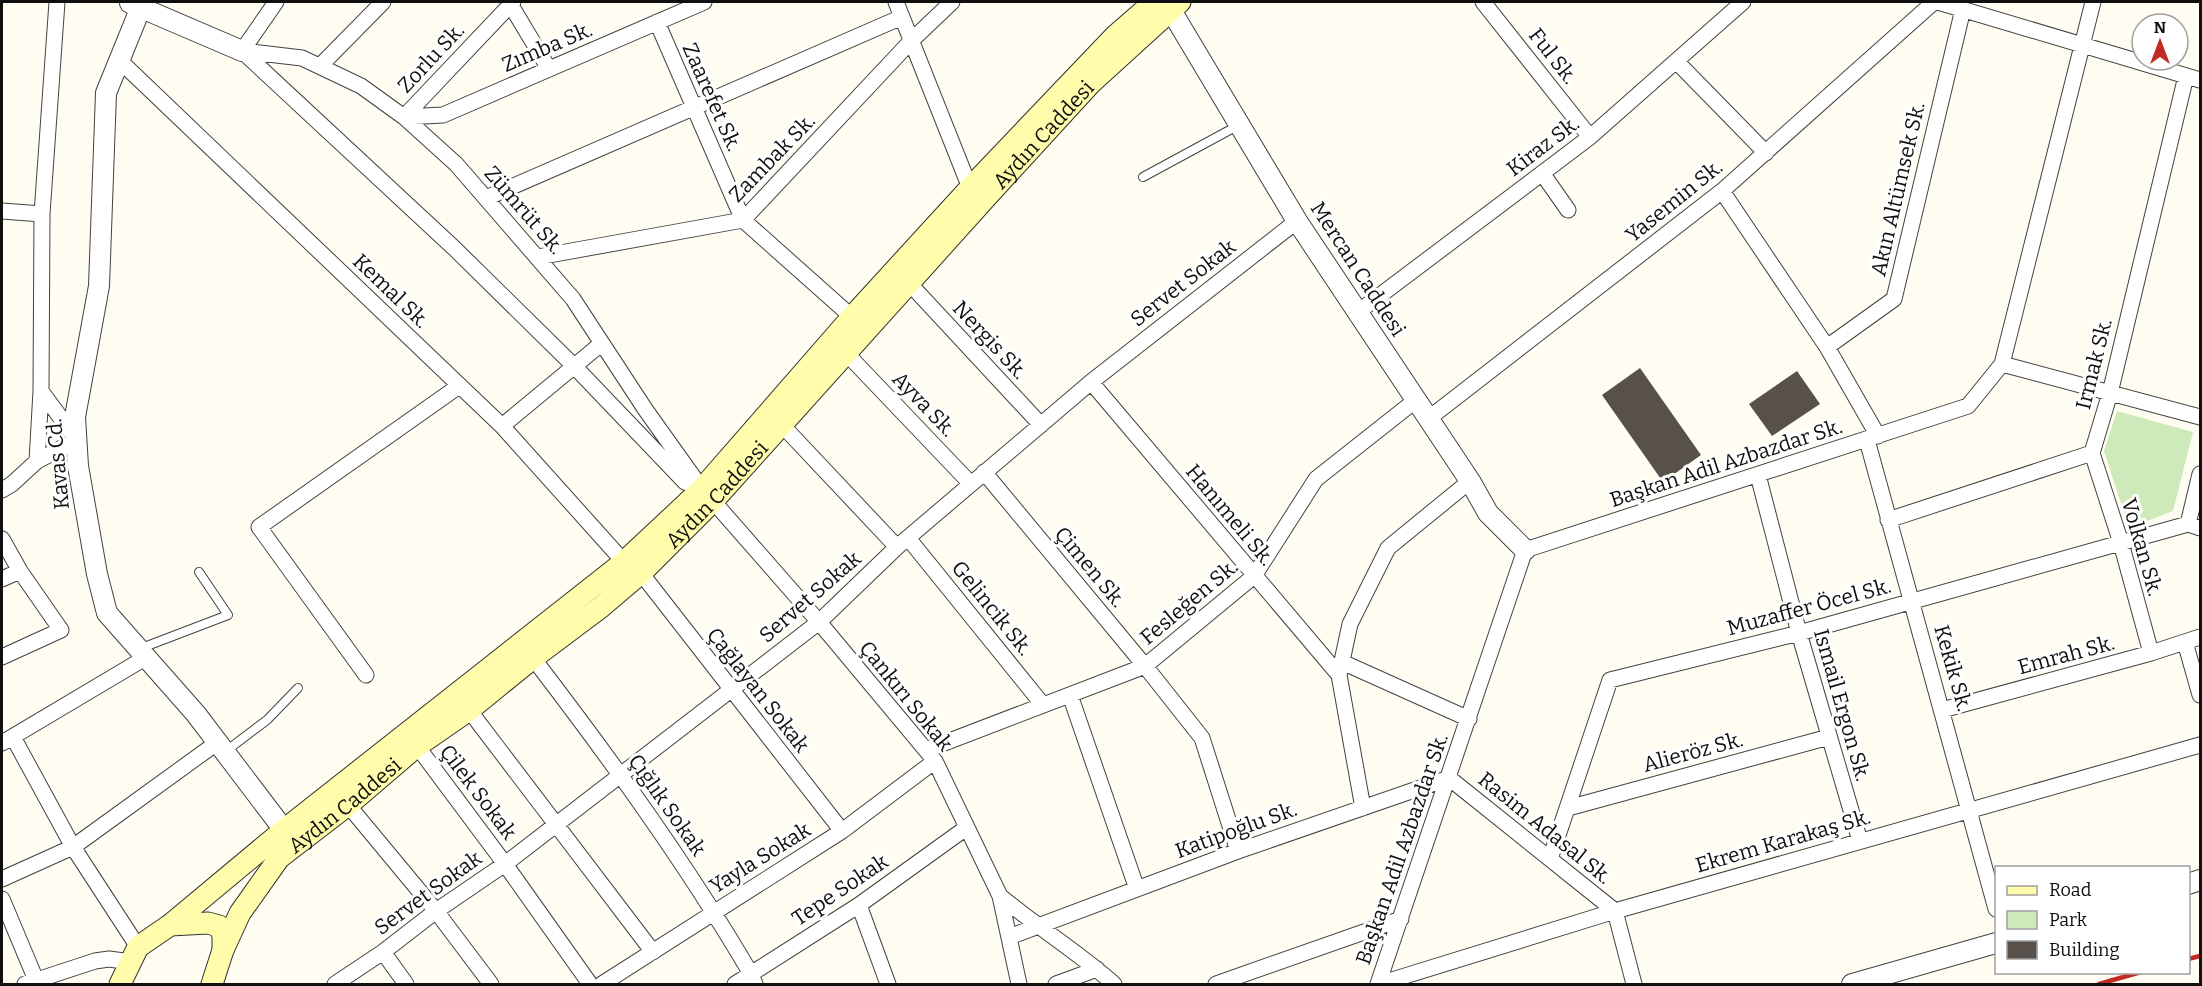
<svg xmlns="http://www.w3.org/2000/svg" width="2202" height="986" font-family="Bitter,serif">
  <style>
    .green { fill: #cfeaba }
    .building { fill: #58514b }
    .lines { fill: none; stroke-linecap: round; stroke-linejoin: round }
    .service-casing { stroke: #424242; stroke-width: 10 }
    .minor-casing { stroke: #424242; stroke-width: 17 }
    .tertiary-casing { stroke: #424242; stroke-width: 22 }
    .secondary-casing { stroke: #313131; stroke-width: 23 }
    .service { stroke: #fff; stroke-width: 8 }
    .minor { stroke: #fff; stroke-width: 15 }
    .tertiary { stroke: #fff; stroke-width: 20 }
    .secondary { stroke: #fffdac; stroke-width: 21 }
    .rail { stroke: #c12b25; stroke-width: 4.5 }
    .labels { text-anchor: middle; stroke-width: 6; stroke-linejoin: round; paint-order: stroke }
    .street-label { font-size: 21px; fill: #0f0f0f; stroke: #fff }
  </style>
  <rect width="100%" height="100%" fill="#fffdf1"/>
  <path class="green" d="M2117,411L2193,432L2173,511L2129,528L2104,451Z"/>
  <path class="building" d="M1640,368L1701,455L1663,482L1602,395Z
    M1797,371L1820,404L1772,436L1749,404Z"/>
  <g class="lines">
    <g class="service-casing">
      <path id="service" d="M1143,177L1239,125
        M139,649L228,615L199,572
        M226,751L267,720L298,688"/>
    </g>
    <g class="minor-casing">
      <path id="minor" d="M509,2L549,69
        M896,2L970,188
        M1483,2L1590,137
        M1938,2L2200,80
        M657,22L743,220L852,317
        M242,51L302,58L361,86L404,117L456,164L573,299L645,409L702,489
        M242,51L454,248L575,367L685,482L696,487
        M242,51L276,2
        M119,60L502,426L624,562
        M1676,61L1766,153
        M320,66L383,2
        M404,117L443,115L704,2
        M404,117L513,2
        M1542,173L1568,210
        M1722,191L1827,347L1878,436
        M486,198L902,17
        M2,211L42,214
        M538,257L743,220L912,40L952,2
        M909,283L1041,425
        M1358,312L1590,137L1743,2
        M1827,347L1894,299L1963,9
        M846,353L971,484
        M2002,364L2200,417
        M1091,382L1339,675
        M1428,419L1722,191L1934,2
        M782,425L897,547
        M502,426L601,344
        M1867,440L1996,909
        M2092,453L2121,543L2151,653
        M37,461L77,440L41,391
        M984,472L1145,666L1202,738L1238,851
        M1758,475L1799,633L1860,841
        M2,490L12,484L37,461L41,391L42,214L57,2
        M713,501L819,622L935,761L1000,896L1019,984
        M1888,520L2092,453L2110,393L2186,76
        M2188,524L2200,474
        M908,538L1043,705
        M2,539L20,571L61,630L2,657
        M641,573L842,831
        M2,579L20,571
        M2185,642L2200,695
        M533,658C611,760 686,863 751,974L755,984
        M1342,662L1469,719
        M366,675L259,527L459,386
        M1070,695L1137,889
        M469,710L653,952
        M1942,710L2151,653L2200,637
        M13,737L73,847L138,947
        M2,743L145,658
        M417,746L505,864L590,984
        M926,750L1145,666L1254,576L1316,479L1416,400
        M348,805L436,911L491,984
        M1363,808L1339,675L1350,624L1388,548L1470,481
        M1568,808L1829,737
        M1550,859L1610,680L1799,633L2188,524L2200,528
        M2,879L73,847L218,742
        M1000,896C1037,927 1078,952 1114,984
        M2,899L36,980
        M859,905L888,984
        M1009,937L1238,851L1449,778L1615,911L1634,984
        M383,952L406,984
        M25,984L95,961L109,959L131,962
        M335,984L383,952L436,911L505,864L819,622L897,547L1091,382L1297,221
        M602,984L842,831L935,761
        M735,984L859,905L966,828
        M1056,984L1097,969
        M1216,984L1401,919
        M1378,984L1525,550L1968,406L2002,364L2093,2
        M1379,984L1615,911L2200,745"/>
    </g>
    <g class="tertiary-casing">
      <path id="tertiary" d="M143,2L106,93L99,286L75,417L78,466L97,574L107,613L196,714L284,830
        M1166,2L1297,221L1470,481L1488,513L1525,550
        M130,3L242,51
        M2188,884L2200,880
        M1852,984L1996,943"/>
    </g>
    <g class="secondary-casing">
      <g id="secondary">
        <path d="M170,925L208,923L219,926L223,935V950"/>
        <path d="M120,984L138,947L170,925L284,830L624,562L702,489L852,317L970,188L1115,36L1154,2"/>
        <path id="s1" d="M212,984L223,950L240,913L279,858L348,805L417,746L469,710L533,658L601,607L641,573L713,501L990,193L1091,83L1180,2"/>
      </g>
    </g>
    <use href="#service" class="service"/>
    <use href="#minor" class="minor"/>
    <use href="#tertiary" class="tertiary"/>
    <use href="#secondary" class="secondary"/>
    <path class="rail" d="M2188,959L2200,956
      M2099,984L2141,972"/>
  </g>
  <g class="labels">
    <g class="street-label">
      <text transform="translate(547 47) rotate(-23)" y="7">Zımba Sk.</text>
      <text transform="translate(1553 56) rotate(52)" y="7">Ful Sk.</text>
      <text transform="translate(431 58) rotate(-47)" y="7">Zorlu Sk.</text>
      <text transform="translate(712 97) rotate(66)" y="7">Zaarefet Sk.</text>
      <text dy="7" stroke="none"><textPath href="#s1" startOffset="1200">Aydın Caddesi</textPath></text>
      <text transform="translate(1543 146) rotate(-37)" y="7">Kiraz Sk.</text>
      <text transform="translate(772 158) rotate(-46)" y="7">Zambak Sk.</text>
      <text transform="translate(1898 189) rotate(-77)" y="7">Akın Altümsek Sk.</text>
      <text transform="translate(1674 201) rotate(-39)" y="7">Yasemin Sk.</text>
      <text transform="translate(524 210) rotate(49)" y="7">Zümrüt Sk.</text>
      <text transform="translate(1358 269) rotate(57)" y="7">Mercan Caddesi</text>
      <text transform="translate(1183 283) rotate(-38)" y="7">Servet Sokak</text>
      <text transform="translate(391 291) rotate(44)" y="7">Kemal Sk.</text>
      <text transform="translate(990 340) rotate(47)" y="7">Nergis Sk.</text>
      <text transform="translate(2094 364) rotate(-76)" y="7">Irmak Sk.</text>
      <text transform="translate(924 404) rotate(46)" y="7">Ayva Sk.</text>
      <text transform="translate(1726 463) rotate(-18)" y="7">Başkan Adil Azbazdar Sk.</text>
      <text transform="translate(58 464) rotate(-95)" y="7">Kavas Cd.</text>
      <text dy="7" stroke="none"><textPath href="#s1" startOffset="714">Aydın Caddesi</textPath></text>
      <text transform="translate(1230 515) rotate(50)" y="7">Hanımeli Sk.</text>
      <text transform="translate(2142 547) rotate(74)" y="7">Volkan Sk.</text>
      <text transform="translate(1090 567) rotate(50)" y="7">Çimen Sk.</text>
      <text transform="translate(810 597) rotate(-41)" y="7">Servet Sokak</text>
      <text transform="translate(1189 602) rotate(-40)" y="7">Fesleğen Sk.</text>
      <text transform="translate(1809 607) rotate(-15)" y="7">Muzaffer Öcel Sk.</text>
      <text transform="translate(992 608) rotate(51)" y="7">Gelincik Sk.</text>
      <text transform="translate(2066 655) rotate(-15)" y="7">Emrah Sk.</text>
      <text transform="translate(1953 668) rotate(74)" y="7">Kekik Sk.</text>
      <text transform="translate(758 690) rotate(52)" y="7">Çağlayan Sokak</text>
      <text transform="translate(906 696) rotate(51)" y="7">Çankırı Sokak</text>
      <text transform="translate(1842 705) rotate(74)" y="7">Ismail Ergon Sk.</text>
      <text transform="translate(1693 752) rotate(-15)" y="7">Alieröz Sk.</text>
      <text transform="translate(478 792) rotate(53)" y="7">Çilek Sokak</text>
      <text transform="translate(667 805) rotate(55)" y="7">Çığlık Sokak</text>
      <text dy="7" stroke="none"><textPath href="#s1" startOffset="228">Aydın Caddesi</textPath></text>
      <text transform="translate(1545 828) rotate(39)" y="7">Rasim Adasal Sk.</text>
      <text transform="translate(1236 830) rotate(-20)" y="7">Katipoğlu Sk.</text>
      <text transform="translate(1783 841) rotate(-16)" y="7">Ekrem Karakaş Sk.</text>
      <text transform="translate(1402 849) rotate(-71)" y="7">Başkan Adil Azbazdar Sk.</text>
      <text transform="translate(760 858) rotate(-32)" y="7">Yayla Sokak</text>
      <text transform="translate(840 890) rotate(-34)" y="7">Tepe Sokak</text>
      <text transform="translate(428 893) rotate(-36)" y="7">Servet Sokak</text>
    </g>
  </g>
  <rect width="2202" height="986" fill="none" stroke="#0f0f0f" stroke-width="6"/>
  <rect x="1995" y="866" width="195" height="108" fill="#ffffff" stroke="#9f9f9f" stroke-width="1.5"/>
  <rect x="2007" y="886" width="30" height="9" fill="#fffdac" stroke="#9f9f9f" stroke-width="1.5"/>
  <text x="2049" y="896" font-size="18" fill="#0f0f0f">Road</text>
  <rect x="2007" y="911" width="30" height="18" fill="#cfeaba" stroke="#9f9f9f" stroke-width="1.5"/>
  <text x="2049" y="926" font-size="18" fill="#0f0f0f">Park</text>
  <rect x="2007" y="941" width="30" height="18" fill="#58514b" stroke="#9f9f9f" stroke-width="1.5"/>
  <text x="2049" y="956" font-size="18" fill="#0f0f0f">Building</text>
  <g transform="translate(2160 42)"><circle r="28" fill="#ffffff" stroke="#9f9f9f" stroke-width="1.5"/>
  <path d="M0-4.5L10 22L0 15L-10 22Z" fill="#c12b25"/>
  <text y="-9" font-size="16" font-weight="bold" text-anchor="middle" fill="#0f0f0f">N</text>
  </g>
</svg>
